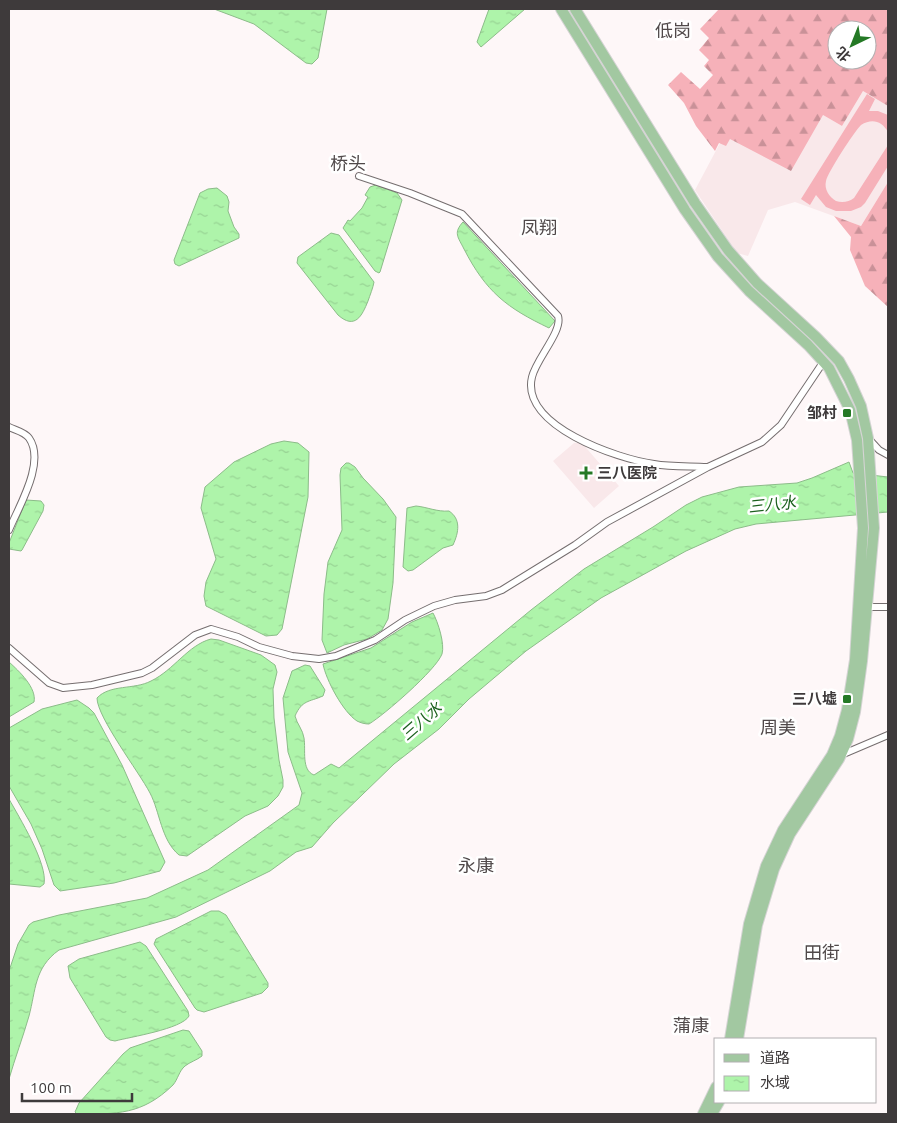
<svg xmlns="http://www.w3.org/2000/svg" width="897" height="1123" font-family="Ubuntu,'Noto Sans SC',sans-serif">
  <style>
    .built { fill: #f9e8ea }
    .forest { fill: url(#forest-firs); fill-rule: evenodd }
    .garden { fill: #f6b1b9 }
    .water { fill: url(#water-ripples); stroke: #8cbc89 }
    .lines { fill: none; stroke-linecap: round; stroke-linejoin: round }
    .minor-casing { stroke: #756e6f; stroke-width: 8 }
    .primary-casing { stroke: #d5d4d4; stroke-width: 12 }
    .minor { stroke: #fff; stroke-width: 6 }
    .primary { stroke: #a2c8a1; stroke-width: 10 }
    .poi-dot { fill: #247925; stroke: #fff; stroke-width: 2 }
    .labels { text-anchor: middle; stroke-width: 5; stroke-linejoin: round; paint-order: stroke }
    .poi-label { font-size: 15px; font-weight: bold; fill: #3e3a3b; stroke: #fff; text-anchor: end }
    .water-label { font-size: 16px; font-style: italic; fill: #1b601d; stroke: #fff }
    .quarter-label { font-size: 18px; fill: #50494a; stroke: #fff }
  </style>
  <defs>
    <pattern id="forest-firs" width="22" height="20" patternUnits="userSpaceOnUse" patternTransform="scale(1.25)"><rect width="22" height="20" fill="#f6b1b9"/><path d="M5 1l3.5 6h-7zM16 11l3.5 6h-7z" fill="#c99198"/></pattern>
    <pattern id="water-ripples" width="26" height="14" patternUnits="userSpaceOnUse" patternTransform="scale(1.25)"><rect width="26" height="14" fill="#aef4aa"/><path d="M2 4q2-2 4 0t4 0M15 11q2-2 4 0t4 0" fill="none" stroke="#97d293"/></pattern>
  </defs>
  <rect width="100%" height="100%" fill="#fef7f8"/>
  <path class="built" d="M863,91L888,106V182L861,226L795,202L768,210L748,256L737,253L695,190L720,143L730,138L823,115L842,126Z
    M574,443H582L619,486L594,508L553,461Z"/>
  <path class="forest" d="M719,9H888V106L863,91L842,126L823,115L791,171L730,139L726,146L719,143L715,151L696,126L684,103L668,85L681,72L700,89L713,75L704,66L709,60L699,50L709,38L700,29ZM837,30H867V60H837Z
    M888,182V307L865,286L850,250L851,237L834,216L861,226Z"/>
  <path class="garden" d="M867,94L875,99L869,111H878L888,115V132C882,121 872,118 861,125C854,132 828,172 826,181C824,189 829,197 836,201C842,203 849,202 854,198L888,145V166L865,203L861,207L851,211H836L826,207L816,195L810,205L801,199Z"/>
  <path class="water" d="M214,9H327L318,58L312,64L306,63L254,24Z
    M489,9H525L481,47L477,42Z
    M376,185L397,193L402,200L380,272L379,273L375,271L343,228L348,220L350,221L362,208L368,197L365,195L370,187Z
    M217,188L227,196L229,202L228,211L234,227L239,234V238L179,266L175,264L174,260L200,193L208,189Z
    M463,222L555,321L549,328C507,308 486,292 464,249C458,237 453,233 463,222Z
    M331,233L339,235L374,282C373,288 370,295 368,301C362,316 355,330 338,315L297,263L298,257Z
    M284,441L298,443L309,452L308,497L282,629L277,635L266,636L206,606L204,596L206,582L216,559L201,508L205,487L234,462L271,444Z
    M849,462L853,473L888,477V512L756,524L735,529L686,551L601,598L526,651L469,699L439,729L394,764L333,823L312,847L296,852L270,871L176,917L59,950C34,968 36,990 29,1016C23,1037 15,1058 9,1079V971L18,944L29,925L33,922L59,915L147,898L208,870L299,805L302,793L288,752L283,698L292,671L305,665L310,666L325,690L323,696C309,702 302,700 295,716C297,724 303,730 304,738C306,750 301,770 314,775L331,764L339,768L531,610L584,569L653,527L686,505L702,497L739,487L797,483L812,478Z
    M346,463H349L355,467L363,478L383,499L396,517L393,583L388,619L382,630L367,639L344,645L327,653L322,640L324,594L328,562L342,530L340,475L341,468Z
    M26,500L41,501L44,505L43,511L22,550L21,551L9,549V543Z
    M416,506C427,507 437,512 449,511C461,519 459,532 453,545L443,548L413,570L408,571L403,567L407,508Z
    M433,613C438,622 445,644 442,654C436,670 384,715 369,724C365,724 361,723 357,721C343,712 326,680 323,664L371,648L412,622Z
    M211,639L219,640L261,655L275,665L277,672L273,689L274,718L279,760L283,780V787L278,796L268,806L245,816L187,856L179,855C161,840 160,812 150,793C139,772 97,717 97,698C110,684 134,690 151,681C174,670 188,645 211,639Z
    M9,662C19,671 37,688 34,702L9,717Z
    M77,700L89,708L94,713L122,765L165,862L160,871L114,883L60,891L54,885L42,849L31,824L9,786V728L42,709Z
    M9,799C19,817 48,864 44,884L40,887L9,884Z
    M211,911H219L226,915L268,983V987L262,993L204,1012L197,1010L195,1008L154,944L156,939Z
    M140,942L146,946L188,1011L189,1016C182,1029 130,1037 115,1041L110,1040L106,1037L70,978L68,966L79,959Z
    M183,1030L189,1031L202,1051V1056C197,1060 190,1062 185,1066C179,1071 178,1079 173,1085C142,1115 117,1114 77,1114L75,1112L79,1103L123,1054L130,1048Z"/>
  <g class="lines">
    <g class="minor-casing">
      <path id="minor" d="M359,176L410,193L462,214L558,316C563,331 536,359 532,377C520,426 618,459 654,464C671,467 690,466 707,467
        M9,427C15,430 25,432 29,438C46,462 19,506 9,530
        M868,438L879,450L888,455
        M867,607H888
        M9,648L49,683L63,688L92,685L142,673L152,668L195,635L211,629L238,637L259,647L292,656L319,659L336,656L375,640L405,620L434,606L455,600L486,596L502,590L575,545L607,522L708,467L762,442L781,425L824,361
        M841,755L888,735"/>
    </g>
    <g class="primary-casing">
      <path id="primary" d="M561,9L685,210L718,257L749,291L808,345L829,368L850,410L857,440L863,528L855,660L847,710L840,736L832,755L783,830L766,866L749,924L730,1039
        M575,9L695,203L728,250L757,283L816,337L839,361L849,379L861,406L868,438L874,528L862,661L855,712L848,739L839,759L790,834L774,869L757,925L738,1039
        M703,1114L716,1087
        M712,1114L719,1102"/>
    </g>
    <use href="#minor" class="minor"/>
    <use href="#primary" class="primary"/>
  </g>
  <g class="poi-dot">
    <rect x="842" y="408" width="10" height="10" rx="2.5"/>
    <path d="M583.5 465.5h5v5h5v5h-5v5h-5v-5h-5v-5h5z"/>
    <rect x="842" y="694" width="10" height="10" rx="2.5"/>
  </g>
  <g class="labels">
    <g class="poi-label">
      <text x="837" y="418">邹村</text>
      <text x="597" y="478" text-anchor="start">三八医院</text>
      <text x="837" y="704">三八墟</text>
    </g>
    <g class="water-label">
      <text transform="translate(772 504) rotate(-6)" y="6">三八水</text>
      <text transform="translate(421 721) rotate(-41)" y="6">三八水</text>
    </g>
    <g class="quarter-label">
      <text x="673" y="37">低岗</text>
      <text x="348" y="170">桥头</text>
      <text x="539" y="234">凤翔</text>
      <text x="778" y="734">周美</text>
      <text x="476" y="872">永康</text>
      <text x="822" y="959">田街</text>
      <text x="691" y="1032">蒲康</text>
    </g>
  </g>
  <rect width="897" height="1123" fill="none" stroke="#3e3a3b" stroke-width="20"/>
  <rect x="714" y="1038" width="162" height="65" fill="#ffffff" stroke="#b2b0b1"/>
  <rect x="724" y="1054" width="25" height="8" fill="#a2c8a1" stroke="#b2b0b1"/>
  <text x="760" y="1063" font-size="15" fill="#3e3a3b">道路</text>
  <rect x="724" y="1076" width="25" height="15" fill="url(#water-ripples)" stroke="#b2b0b1"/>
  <text x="760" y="1088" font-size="15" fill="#3e3a3b">水域</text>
  <g transform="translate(852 45) rotate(223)"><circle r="24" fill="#ffffff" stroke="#b2b0b1"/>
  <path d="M0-4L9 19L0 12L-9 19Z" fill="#247925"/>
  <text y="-8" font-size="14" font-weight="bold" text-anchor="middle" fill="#3e3a3b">北</text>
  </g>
  <path d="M22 1093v8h110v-8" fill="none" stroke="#3e3a3b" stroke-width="2.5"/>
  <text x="30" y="1093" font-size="15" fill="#3e3a3b" stroke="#ffffff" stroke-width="4" paint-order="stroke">100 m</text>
</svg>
